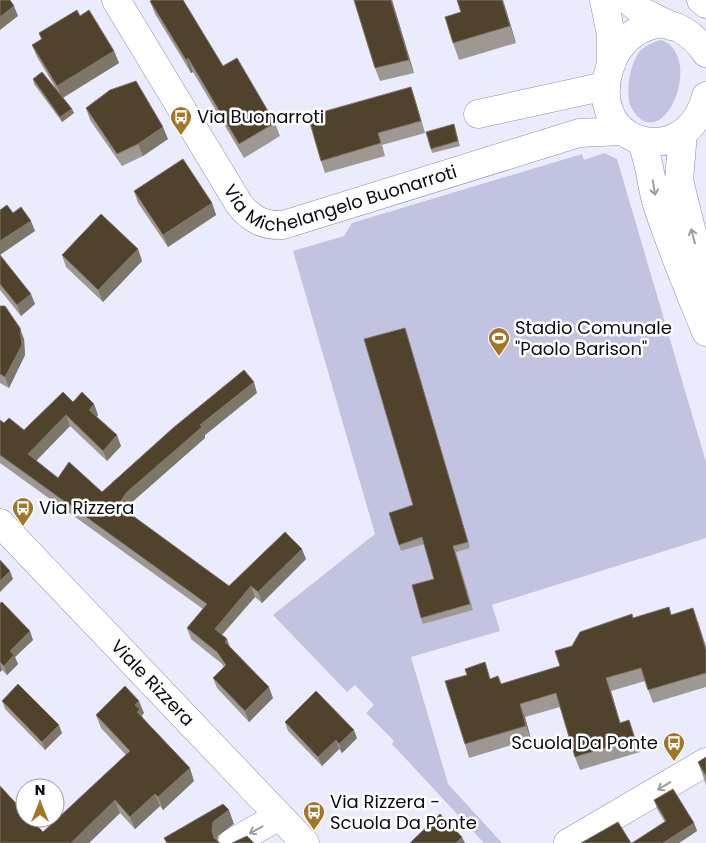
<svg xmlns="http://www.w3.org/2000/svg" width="706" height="843" font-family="Poppins,sans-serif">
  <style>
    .green { fill: #c1c3e1 }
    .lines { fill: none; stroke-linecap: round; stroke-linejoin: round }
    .minor-casing { stroke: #8b8da9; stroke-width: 29 }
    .major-casing { stroke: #8b8da9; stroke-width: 29 }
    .minor { stroke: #fff; stroke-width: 28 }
    .major { stroke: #fff; stroke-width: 28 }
    .wall { fill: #9e9894 }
    .shaded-wall { fill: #7f766a }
    .building { fill: #51432b; stroke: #7f766a }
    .oneway { stroke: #9d9da1 }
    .labels { text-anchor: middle; stroke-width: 5; stroke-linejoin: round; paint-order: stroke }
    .poi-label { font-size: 18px; fill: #0a0b14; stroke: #fff; text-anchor: start }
    .street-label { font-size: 18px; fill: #0a0b14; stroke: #fff }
  </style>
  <rect width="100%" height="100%" fill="#eaecfe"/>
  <path class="green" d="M661,40C706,55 663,159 632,109C624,96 630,61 641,50C647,45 653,42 661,40Z
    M604,153L617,159L706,462V538L492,605L500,631L411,657L448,784L502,843H484L392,744L394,741L366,713L374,705L355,685L347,692L273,615L375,534L293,251L344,236L352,223L582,154L584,160Z"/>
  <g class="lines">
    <g class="minor-casing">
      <g id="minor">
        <path id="s1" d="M116,0L239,204C251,219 263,226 283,225L579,133L622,131"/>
        <path d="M701,0L706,4"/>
        <path d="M478,114L606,86"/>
        <path id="s2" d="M0,523L305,843"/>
        <path d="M232,843L279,816"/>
        <path d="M568,843L706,762"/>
      </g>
    </g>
    <g class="major-casing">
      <path id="major" d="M604,0L611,35V65
        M628,0L641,11L671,26
        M706,53C695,36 673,19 652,25C634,30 621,42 613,59C577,145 686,175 706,96
        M683,133L679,180L695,245L703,297
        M641,141C651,163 650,182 657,204C671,248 689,290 706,332"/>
    </g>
    <use href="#minor" class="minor"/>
    <use href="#major" class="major"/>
  </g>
  <path class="wall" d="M354,0H392L414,73L380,81L375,68Z
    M457,0H503L516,43L459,60L453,43L461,12Z
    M150,1L223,66L275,123L280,136L244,158L193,72L191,73L155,14Z
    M80,16L114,51L119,63L63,98L74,113L62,122L34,84L33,79L55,87L37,57L32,45L41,39L39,33Z
    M411,87L425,133L382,145L385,156L325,173L321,161Z
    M86,108L168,139L143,156L122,166L90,120Z
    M455,129L460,146L432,153L431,149Z
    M134,191L212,203L216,215L168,247L138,203Z
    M138,249L142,261L103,302L66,267L62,255Z
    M0,255L35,304L21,316L0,290Z
    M0,306L24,339L25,355L9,388L0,383Z
    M405,328L470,548L456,552L473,610L423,624L421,618L434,579L424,544L401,551L389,513L413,505Z
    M257,393L205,435V438L131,503L126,511L229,586L306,559L262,603L255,597L222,635L230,647L273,698L249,722L217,688L213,678L224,667L221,663L191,639L187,628L203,609L0,463V420L4,423L24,430L73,402L94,404L98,415L96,417L121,446L107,461L70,426L36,461L58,478L102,492Z
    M0,603L33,640L15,657L18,664L7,675L2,670L0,672Z
    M672,614L698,621L706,647V687L653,703L645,681L611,691L620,723L629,720L640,752L580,770L575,757L560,707L525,717L531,739L469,758L465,744L467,675L491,679L501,684L560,666L572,646L633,618Z
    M2,701L62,733L45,750L5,709Z
    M144,713L142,715V718L194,781L163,810L160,806L135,829L120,813L89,843H0L43,832L126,755L101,728L96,715Z
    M285,722L357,738L342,753L339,749L322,766L288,731Z
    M706,757V785L698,762Z
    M654,800L694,823L697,831L679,843H632L665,822L657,809Z"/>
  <path class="shaded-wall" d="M391,0H392L414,73L409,60Z
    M502,0H503L516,43L510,26Z
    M14,6L18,16L0,30V17Z
    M114,51L119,63L62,98L57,86Z
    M188,58L193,72L191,73L186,60Z
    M411,87L415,99L425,133L421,121Z
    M72,109L74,113L62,122L60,117Z
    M163,127L168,139L143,156L138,144Z
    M212,203L216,215L168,247L163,235Z
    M31,221L35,231L0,255V241Z
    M138,249L142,261L103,302L98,290Z
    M31,294L35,304L21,316L17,305Z
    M20,328L24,339L25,355L9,388L5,377Z
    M405,328L407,334L470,548L468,542Z
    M254,382L257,393L205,435V438L131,503L122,516L118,505L127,492L200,425Z
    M94,404L98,415L93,421L89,410Z
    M66,415L70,426L32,465L28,454Z
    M117,435L121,446L107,461L103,451Z
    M302,549L306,559L262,603L258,592Z
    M10,571L13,579L0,592V581Z
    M251,586L255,597L218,639L215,629Z
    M693,608L706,647V650Z
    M30,631L33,640L15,657L18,664L7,675L4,666L10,651Z
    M227,639L231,650L225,642Z
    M0,663L2,670L0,672Z
    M606,678L611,691L624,736L620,723Z
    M269,687L273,698L249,722L245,711Z
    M139,701L144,713L142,715L144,722L142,724L135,705Z
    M520,704L525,717L531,739L526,726Z
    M59,725L62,733L45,750L42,742Z
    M354,730L357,738L342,753L339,744Z
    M336,740L339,749L322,766L318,757Z
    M190,768L194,781L163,810L158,797Z
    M155,794L160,806L135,829L130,817Z
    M115,800L120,813L89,843H71Z
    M229,810L234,824L218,836L217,843H216L212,830L213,822Z
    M694,823L697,831L679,843H663Z
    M462,837L465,843H456Z"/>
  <path class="building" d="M0,0H10L14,6L0,17Z
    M152,0H183L223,66L237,58L275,123L239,144L188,58L186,60L150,1Z
    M354,0H391L409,60L375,68Z
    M457,0H502L510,26L453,43L445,17L461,12Z
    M77,10L80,16L89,10L114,51L57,86L32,45L42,39L39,33Z
    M42,72L72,109L60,117L33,79Z
    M136,81L163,127L138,144L117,154L86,108L110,90Z
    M411,87L421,121L378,133L381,143L321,161L308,116Z
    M454,124L458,141L431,149L426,132Z
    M183,159L212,203L163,235L134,191Z
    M7,205L13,213L21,207L31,221L0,241V210Z
    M101,214L138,249L98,290L62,255Z
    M0,255L31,294L17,305L0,284Z
    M0,306H5L20,328L22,345L5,377L0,374Z
    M405,328L468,542L453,546L470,604L421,618L412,585L434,579L422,537L399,545L389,513L413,505L364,339Z
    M244,370L254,382L200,425L202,427L127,492L118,505L229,586L285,532L302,549L258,592L251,586L215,629L227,639L225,642L269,687L245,711L213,678L226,665L217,652L187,628L207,604L0,455V420L4,423L9,418L24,430L63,392L73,402L82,392L94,404L89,410L117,435L103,451L66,415L28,454L58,478L69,462L102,492L173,428Z
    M0,560L10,571L0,581Z
    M2,602L30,631L10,651L14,655L4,666L0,662V603Z
    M669,607L671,615L693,608L706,650V673L648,690L641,668L606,678L620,723L629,720L635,739L575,757L556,693L520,704L526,726L465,744L445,681L467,675L465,669L485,662L490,679L498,676L501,684L560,666L555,651L572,646L580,632L632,614L633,618Z
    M18,684L59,725L42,742L2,701Z
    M125,686L139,701L135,705L140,709L137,712L190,768L158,797L155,794L130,817L115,800L71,843H0V786L25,813V818H30L43,832L130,751L96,715Z
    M316,691L354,730L339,744L336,740L318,757L285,722Z
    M706,757V776L698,762Z
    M673,789L694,823L663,843H632L666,821L654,800Z
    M223,804L229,810L213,822L212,830L214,838L220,843H167L164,838Z
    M440,814L462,837L456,843H410Z
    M618,822L631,843H581Z
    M247,836L254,843H232Z"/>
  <defs><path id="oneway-shaft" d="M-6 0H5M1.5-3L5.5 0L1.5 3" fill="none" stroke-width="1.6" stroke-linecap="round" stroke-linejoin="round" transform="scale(1.25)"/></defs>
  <g class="oneway">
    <use href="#oneway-shaft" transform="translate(654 188) rotate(81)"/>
    <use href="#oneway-shaft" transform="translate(693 236) rotate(-105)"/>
    <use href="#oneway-shaft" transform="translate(664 786) rotate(149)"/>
    <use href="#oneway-shaft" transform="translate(256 830) rotate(151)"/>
  </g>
  <defs>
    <g id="bus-pin" transform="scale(1.125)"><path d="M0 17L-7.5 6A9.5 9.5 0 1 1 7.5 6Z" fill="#a27827" stroke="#fff"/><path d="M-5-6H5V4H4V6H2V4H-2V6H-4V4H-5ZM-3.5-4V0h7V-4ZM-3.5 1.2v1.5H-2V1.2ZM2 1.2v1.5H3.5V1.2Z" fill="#fff"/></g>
    <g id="stadium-pin" transform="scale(1.125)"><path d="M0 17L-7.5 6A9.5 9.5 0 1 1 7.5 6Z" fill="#a27827" stroke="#fff"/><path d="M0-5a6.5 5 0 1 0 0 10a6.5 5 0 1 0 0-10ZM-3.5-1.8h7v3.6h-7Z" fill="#fff"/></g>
  </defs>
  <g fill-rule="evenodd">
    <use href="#bus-pin" x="181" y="117"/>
    <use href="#stadium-pin" x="499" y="338"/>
    <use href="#bus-pin" x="23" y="508"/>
    <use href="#bus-pin" x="674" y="743"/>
    <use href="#bus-pin" x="314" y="812"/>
  </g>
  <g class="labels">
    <g class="poi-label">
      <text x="197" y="123">Via Buonarroti</text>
      <text x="515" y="334">Stadio Comunale<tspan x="515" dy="21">"Paolo Barison"</tspan></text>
      <text x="39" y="514">Via Rizzera</text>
      <text x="658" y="749" text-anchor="end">Scuola Da Ponte</text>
      <text x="330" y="808">Via Rizzera -<tspan x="330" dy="21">Scuola Da Ponte</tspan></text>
    </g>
    <g class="street-label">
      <text dy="6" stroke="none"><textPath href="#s1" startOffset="344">Via Michelangelo Buonarroti</textPath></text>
      <text dy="6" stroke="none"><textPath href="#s2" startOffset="221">Viale Rizzera</textPath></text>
    </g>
  </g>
  <g transform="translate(40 803)"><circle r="24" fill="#ffffff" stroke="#9d9da1"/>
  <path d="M0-4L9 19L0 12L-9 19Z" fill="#a27827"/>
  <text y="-8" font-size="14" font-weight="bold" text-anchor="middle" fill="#0a0b14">N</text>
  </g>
</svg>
